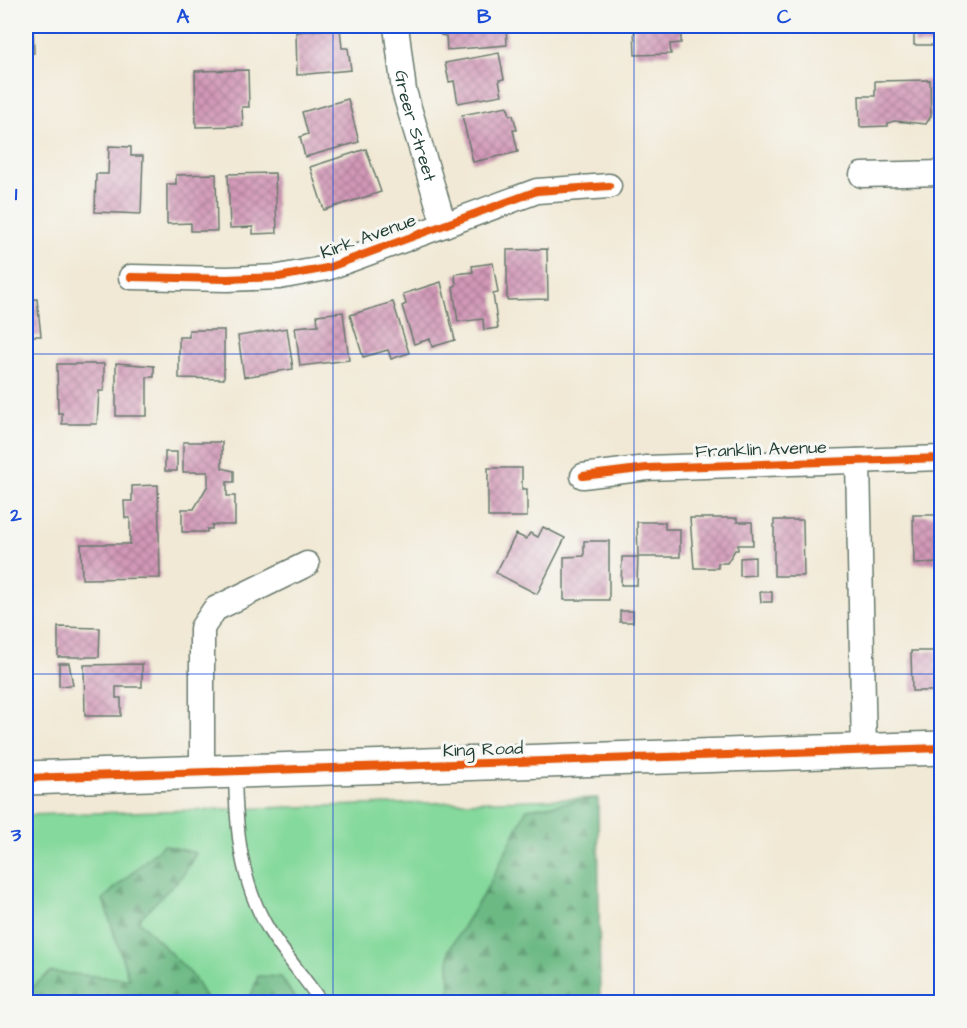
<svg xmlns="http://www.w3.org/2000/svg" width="967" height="1028" font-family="'Architects Daughter',sans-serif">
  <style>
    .grass { fill: #85d99c; stroke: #528b68; stroke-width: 1.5 }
    .forest { fill: url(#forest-firs); stroke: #467b5c; stroke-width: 1.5 }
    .building { fill: url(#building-cross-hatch) }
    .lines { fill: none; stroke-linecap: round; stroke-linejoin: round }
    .lane-casing { stroke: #68796c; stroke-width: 15 }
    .street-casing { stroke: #68796c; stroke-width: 27 }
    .secondary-casing { stroke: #68796c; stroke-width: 36 }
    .lane { stroke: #fff; stroke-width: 12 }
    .street { stroke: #fff; stroke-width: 24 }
    .secondary { stroke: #fff; stroke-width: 33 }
    .cycleway-casing { stroke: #f6f6f2; stroke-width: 11 }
    .cycleway { stroke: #e8590c; stroke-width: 8 }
    .grid { fill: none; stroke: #1d4ed8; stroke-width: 1.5; stroke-opacity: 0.55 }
    .labels { text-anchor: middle; stroke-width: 6; stroke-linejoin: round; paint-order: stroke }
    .street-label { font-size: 18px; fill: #1f3d34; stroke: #f6f6f2 }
    .neatline { fill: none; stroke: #1d4ed8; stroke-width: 2 }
    .grid-label { font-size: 20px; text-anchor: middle; font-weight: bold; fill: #1d4ed8 }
  </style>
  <defs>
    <pattern id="forest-firs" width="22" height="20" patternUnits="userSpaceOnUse" patternTransform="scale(1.5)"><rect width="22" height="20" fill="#6cb984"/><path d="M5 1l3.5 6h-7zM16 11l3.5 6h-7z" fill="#58986d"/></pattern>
    <pattern id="building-cross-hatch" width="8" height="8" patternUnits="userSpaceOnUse" patternTransform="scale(1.5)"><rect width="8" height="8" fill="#d298b7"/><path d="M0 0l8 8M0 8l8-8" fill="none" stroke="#aa7d96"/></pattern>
  </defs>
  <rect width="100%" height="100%" fill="#f6f6f2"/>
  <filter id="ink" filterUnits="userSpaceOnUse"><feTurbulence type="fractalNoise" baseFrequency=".0167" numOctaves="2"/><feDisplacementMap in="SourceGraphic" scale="12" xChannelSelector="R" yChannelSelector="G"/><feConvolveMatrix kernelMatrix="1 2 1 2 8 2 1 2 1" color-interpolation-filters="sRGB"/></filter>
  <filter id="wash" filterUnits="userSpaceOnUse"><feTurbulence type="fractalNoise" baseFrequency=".008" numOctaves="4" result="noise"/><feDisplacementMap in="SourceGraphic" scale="24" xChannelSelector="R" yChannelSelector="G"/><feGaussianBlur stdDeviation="1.35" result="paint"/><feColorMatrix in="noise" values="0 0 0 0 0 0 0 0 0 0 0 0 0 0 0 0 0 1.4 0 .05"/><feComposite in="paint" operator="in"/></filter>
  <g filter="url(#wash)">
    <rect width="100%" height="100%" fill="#f1e9d5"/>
    <path class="grass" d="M598,798L527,809L489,885L449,950L450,1002H297L281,977L251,996L257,1002H208L192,975L137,920L183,875L196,854L163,845L103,899L129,980L51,972L26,993V815Z"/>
    <path class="forest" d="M598,798L600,1002H450L449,950L489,885L527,809Z
      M163,845L196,853L183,875L138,920L192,975L208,1002H27L26,993L50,972L129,979L103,899Z
      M258,976L281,977L297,1002H257L251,996Z"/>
    <g id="blocks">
      <path class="building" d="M26,26H33L34,53L26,55Z
        M440,26H506L507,45L447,50L446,36L441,35Z
        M634,26H681V43L670,44L671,54L635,55Z
        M914,26H939V45H914Z
        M340,28L342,48H348L351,70L297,75L296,32Z
        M499,53L504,79L499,80L502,95L458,103L454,81L449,82L445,63Z
        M248,70L249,107H242L243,126L196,127L195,71Z
        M930,80L931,116L926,124L894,121L888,123V126L860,127L859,96H875V81Z
        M937,83H942V124H939Z
        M348,99L359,142L305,157L300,137L308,134L302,112Z
        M507,106L510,115H513L517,130H513L518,152L473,162L462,115Z
        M109,146L131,147V156H143L141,214L95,212L96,174H108Z
        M366,149L381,192L324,210L310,167Z
        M275,173L277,233L253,234V227L230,228L228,174Z
        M216,174L217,231H191V223L167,224V184H176V175Z
        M547,249L548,299L507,300V250Z
        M493,263L498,293L493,294L498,328L484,330L483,319L458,322L453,287L456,285L455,274L473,272L472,266Z
        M441,282L455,340L432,347L430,339L414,344L402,306L406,304L403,294Z
        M37,299L41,336H26V300Z
        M393,302L409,353L391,359L388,350L363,357L350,315Z
        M343,312L349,360L300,366L295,327L318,325L317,315Z
        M287,328L293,369L244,377L238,336Z
        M189,330H224V379L179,378V337H189Z
        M116,363L154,366V377H147V416H116Z
        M57,364H104V391H99L97,424H62V413H58Z
        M183,442H222V468L234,471V482H227V496H235V525H212V529H207V532H182V509H194L208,485V472H183Z
        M165,452H177V471H165Z
        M488,468H522V489H527V517H488Z
        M158,485L160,578L82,579L81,544H130V518H125L124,501H132V486Z
        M913,515H942V563L914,564Z
        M690,518H737V522H752L753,545H738V550H735L727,563H718V568H694Z
        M774,520H803L804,576H774Z
        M637,522H665V529H680V557H638L637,585H621L622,557H638Z
        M543,527L565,538L537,594L496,573L516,534L526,539L530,533L538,537Z
        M584,541H609V600H564V557L584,556Z
        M755,557V575L740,576V558Z
        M760,592H772V602H761Z
        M620,611H633V622H620Z
        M58,627L100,628L99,657H58Z
        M911,651H942V691H912Z
        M59,663H69L73,685L59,686Z
        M142,664V687H116V698H121V716H85L84,665Z"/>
    </g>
  </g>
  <g filter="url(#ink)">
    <use href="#blocks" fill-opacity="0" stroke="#68796c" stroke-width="1.5"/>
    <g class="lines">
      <g class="lane-casing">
        <path id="lane" d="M235,773C236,829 240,882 269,930C285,956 305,978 321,1002"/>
      </g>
      <g class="street-casing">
        <g id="street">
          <path id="s1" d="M396,26L404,91L444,225"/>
          <path d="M862,175L942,173"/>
          <path d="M131,277L227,279L279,277L327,268L537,191L609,186"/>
          <path d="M858,461L864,750"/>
          <path d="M583,476L647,468L942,458"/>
          <path d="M202,774V628L215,609L307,564"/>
        </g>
      </g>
      <g class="secondary-casing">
        <path id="secondary" d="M26,778L942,748"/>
      </g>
      <use href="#lane" class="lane"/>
      <use href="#street" class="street"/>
      <use href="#secondary" class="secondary"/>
      <g class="cycleway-casing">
        <path id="cycleway" d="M131,277L227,279L279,277L327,268L537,191L609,186
          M583,476L647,468L942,458
          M26,778L942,748"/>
      </g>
      <use href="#cycleway" class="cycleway"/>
    </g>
  </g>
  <path class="grid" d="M333,26V1002M634,26V1002M26,354H942M26,674H942"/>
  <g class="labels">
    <g class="street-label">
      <text dy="6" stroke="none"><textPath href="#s1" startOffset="102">Greer Street</textPath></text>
      <text transform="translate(368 236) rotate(-20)" y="6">Kirk Avenue</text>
      <text transform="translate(761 449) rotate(-2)" y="6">Franklin Avenue</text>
      <text transform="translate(483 749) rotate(-2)" y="6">King Road</text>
    </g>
  </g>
  <rect width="967" height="1028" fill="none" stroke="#f6f6f2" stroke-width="66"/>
  <rect x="33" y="33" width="901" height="962" class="neatline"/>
  <g class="grid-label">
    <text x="183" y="23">A</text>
    <text x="484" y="23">B</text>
    <text x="784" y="23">C</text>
    <text x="16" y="200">1</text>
    <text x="16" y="521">2</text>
    <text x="16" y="841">3</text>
  </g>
</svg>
